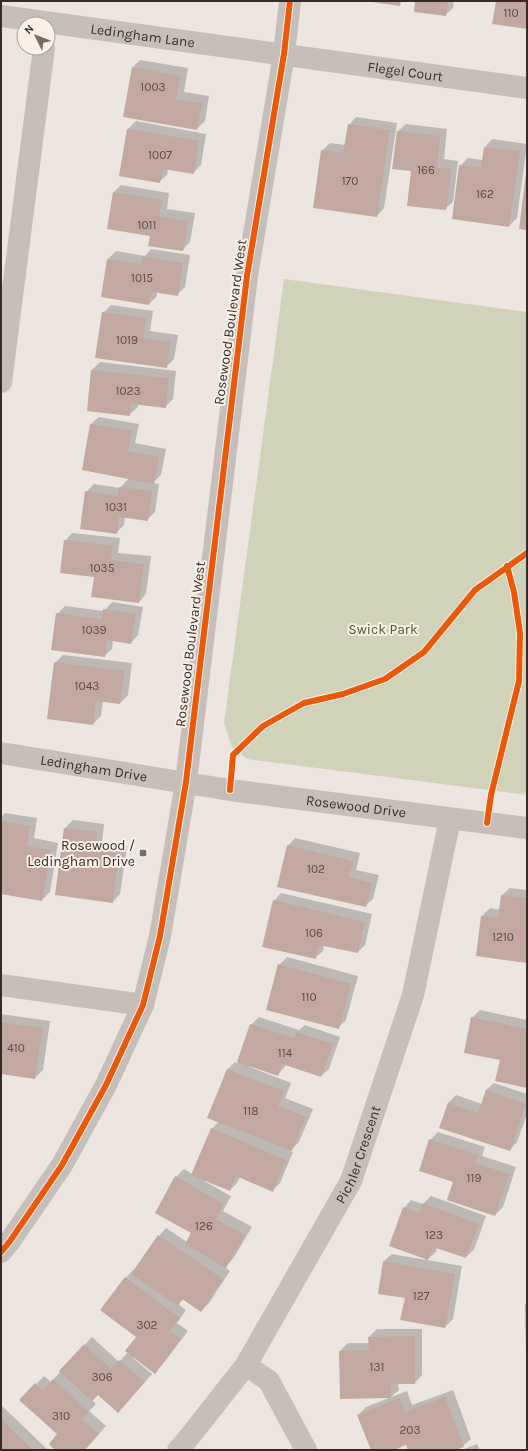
<svg xmlns="http://www.w3.org/2000/svg" width="528" height="1451" font-family="Karla,sans-serif">
  <style>
    .green { fill: #d0d2ba }
    .shadow { fill: #0003 }
    .building { fill: #c2a8a1 }
    .lines { fill: none; stroke-linecap: round; stroke-linejoin: round }
    .minor { stroke: #c6beb9; stroke-width: 22 }
    .cycleway-casing { stroke: #faf0e7; stroke-width: 8 }
    .cycleway { stroke: #e8590c; stroke-width: 6 }
    .poi-dot { fill: #776c68; stroke: #faf0e7; stroke-width: 1.5 }
    .labels { text-anchor: middle; stroke-width: 4; stroke-linejoin: round; paint-order: stroke }
    .number-label { font-size: 12px; fill: #5a4a46 }
    .street-label { font-size: 14px; fill: #372b27; stroke: #faf0e7 }
    .park-label { font-size: 14px; fill: #4a562a; stroke: #faf0e7 }
    .poi-label { font-size: 14px; fill: #372b27; stroke: #faf0e7; text-anchor: end }
  </style>
  <rect width="100%" height="100%" fill="#ede6e0"/>
  <path class="green" d="M284,279L527,312V795L247,759L232,747L224,723Z"/>
  <path class="shadow" d="M416,1H454L453,8L445,15Z
    M140,60L188,68L184,92L209,96L205,121L197,129L132,68Z
    M356,117L397,123L384,208L377,216L322,151L330,143L346,145L349,125Z
    M136,121L206,134L201,165L193,173L168,169L167,175L159,182L120,176L128,129Z
    M406,124L447,129L444,159L458,161L453,202L445,209L412,170L398,131Z
    M492,139L527,144L517,218L509,226L460,166L468,158L483,160L485,147Z
    M121,185L169,193L167,209L195,213L190,242L183,250L151,235L114,192Z
    M151,249L190,255L185,287L177,295L157,292V296L149,304L102,296L108,259L116,251L145,256Z
    M111,305L153,311L150,331L178,335L174,359L166,367L103,313Z
    M100,362L176,371L173,399L165,407L138,403V407L130,414L88,410L92,370Z
    M99,417L139,424L135,443L166,449L161,475L153,483L159,484L155,512L147,520L125,517L124,525L116,533L86,492L94,484L120,488L129,478L91,424Z
    M72,533L120,538L118,553L151,556L146,594L139,602L65,541Z
    M112,602L143,607L138,635L131,643L113,640L112,649L104,656L57,614L65,606L104,611Z
    M63,655L132,663L128,695L120,703L103,701L101,716L93,724L55,663Z
    M5,813L37,818L34,838L58,843L50,892L42,900L1,893V817Z
    M73,820L104,824L102,843L127,846L120,894L113,902L56,894L65,828Z
    M295,838L360,853L356,870L379,875L373,899L365,906L288,846Z
    M510,888L527,890V961L477,955L482,916L490,908L500,910L502,895Z
    M281,893L372,914L365,945L358,952L324,945L323,951L315,958L274,901Z
    M287,957L358,976L346,1020L338,1028L279,965Z
    M480,1010L527,1020V1087L501,1059L472,1018Z
    M1,1014L50,1021L43,1070L35,1078L1,1073Z
    M259,1017L299,1030L305,1025L340,1037L329,1069L321,1076L286,1065L278,1075L250,1066V1067L291,1083L285,1098L313,1109L299,1142L290,1151L293,1152L280,1183L272,1191L240,1177L237,1183L230,1190L205,1180L204,1181L231,1196L223,1211L252,1227L233,1259L225,1267L230,1271L209,1303L201,1311L184,1299L178,1304L186,1310L177,1323L188,1331L162,1365L155,1372L134,1356L133,1358L152,1374L125,1404L98,1394L92,1400L96,1404L89,1411L106,1426L84,1450H57L58,1434L21,1400L44,1376L51,1382L92,1337L119,1362L128,1352L138,1337L126,1278L133,1270L135,1271L159,1236L166,1228L187,1242L192,1233L176,1177L184,1169L192,1174L212,1129L219,1121L209,1118L228,1069L235,1062L238,1063L251,1025Z
    M494,1083L527,1094V1114L517,1142L510,1150L440,1127L448,1103L456,1095L482,1104L486,1090Z
    M438,1132L485,1147L482,1156L516,1167L503,1207L495,1215L454,1181L430,1140Z
    M431,1196L486,1216L474,1250L466,1257L437,1247L436,1252L427,1260L462,1266L453,1319L445,1327L384,1261L392,1254L426,1260L404,1208L411,1200L423,1204Z
    M377,1329H422V1375L415,1383H398L399,1390L391,1397L340,1351L348,1343H369V1337Z
    M453,1390L471,1439L463,1446L454,1450H409L407,1444L391,1450H372L358,1415L366,1407L407,1391L412,1405Z
    M1,1405L48,1450H1Z
    M477,1444L480,1450H462Z"/>
  <path class="building" d="M365,1H401L400,6Z
    M415,1H448L446,16L414,12Z
    M496,1H527V29L492,24Z
    M132,67L181,76L176,99L202,103L197,130L123,117Z
    M348,124L390,130L377,217L313,208L321,150L343,153Z
    M127,129L199,141L194,174L163,169L160,183L119,176Z
    M397,131L440,136L437,167L451,169L446,210L407,206L411,171L392,169Z
    M484,147L520,151L509,227L452,219L459,165L481,168Z
    M526,173H527V230L519,229Z
    M113,192L162,200L159,216L188,221L183,251L148,246L150,236L107,229Z
    M143,256L183,263L178,296L152,292L149,305L101,297L107,259L141,264Z
    M102,312L146,318L143,338L170,342L167,368L95,358Z
    M91,370L169,378L166,408L131,404L130,416L87,411Z
    M90,424L132,431L128,451L159,457L154,484L82,470Z
    M119,487L152,491L148,521L119,517L117,534L80,529L85,491L118,496Z
    M64,540L113,546L111,560L144,564L139,603L91,597L94,577L60,573Z
    M103,609L136,614L131,644L107,640L105,657L51,650L56,613L102,619Z
    M54,662L125,671L120,704L96,701L93,725L47,719Z
    M1,821L30,826L27,846L51,850L42,901L1,894Z
    M64,828L97,832L95,850L119,854L113,903L55,895Z
    M287,845L353,861L349,877L372,883L366,907L277,887Z
    M501,895L527,898V963L476,956L481,916L498,918Z
    M273,900L365,922L358,953L319,945L316,959L262,947Z
    M278,964L351,984L339,1029L266,1010Z
    M471,1017L527,1029V1088L495,1081L500,1060L464,1053Z
    M1,1022L43,1028L35,1079L1,1074Z
    M250,1024L294,1038L296,1032L333,1044L321,1077L282,1064L278,1076L237,1062Z
    M227,1069L284,1091L278,1106L306,1117L292,1151L207,1118Z
    M486,1090L526,1104L510,1151L439,1128L448,1103L478,1113Z
    M211,1128L286,1160L273,1192L236,1176L230,1191L191,1175Z
    M429,1139L478,1155L475,1163L509,1174L495,1216L447,1200L453,1182L419,1171Z
    M175,1176L224,1204L216,1219L245,1235L226,1268L185,1244L191,1233L155,1213Z
    M423,1203L479,1224L466,1258L433,1247L428,1260L389,1246L403,1207L419,1213Z
    M158,1235L223,1279L201,1312L182,1299L178,1306L131,1274Z
    M383,1261L455,1274L445,1328L400,1320L405,1298L378,1294Z
    M125,1277L180,1318L170,1331L181,1339L155,1374L125,1351L136,1337L100,1310Z
    M525,1304H527V1356H526Z
    M415,1336V1384H391V1398L340,1399L339,1351L369,1350L368,1337Z
    M84,1344L111,1369L119,1360L145,1382L118,1413L98,1395L92,1401L59,1371Z
    M53,1379L89,1412L82,1419L99,1434L85,1450H55L49,1444L57,1434L19,1400L35,1383L43,1390Z
    M445,1397L464,1447L456,1450H408L406,1445L394,1450H371L357,1415L400,1398L405,1412Z
    M1,1419L33,1450H1Z"/>
  <g class="lines">
    <g class="minor">
      <path id="s1" d="M1,16L527,88"/>
      <path d="M1,382L44,48"/>
      <path id="s2" d="M1,753L230,790L527,828"/>
      <path d="M1,985L143,1005"/>
      <path d="M1,1252L10,1241L62,1165L106,1085L143,1005L160,936L186,782L247,276L284,54L290,1"/>
      <path d="M246,1365L269,1381L306,1450"/>
      <path id="s3" d="M178,1450L187,1440L246,1365L351,1181L413,995L450,819"/>
    </g>
    <g class="cycleway-casing">
      <path id="cycleway" d="M230,790L233,755L263,726L304,703L343,694L385,679L424,652L475,590L527,553
        M487,823L491,795L519,681L520,633L514,592L507,566
        M1,1252L10,1241L62,1165L106,1085L143,1005L160,936L186,782L247,276L284,54L290,1"/>
    </g>
    <use href="#cycleway" class="cycleway"/>
  </g>
  <rect class="poi-dot" x="139" y="849" width="8" height="8" rx="2"/>
  <g class="labels">
    <g class="number-label">
      <text x="511" y="17">110</text>
      <text x="153" y="91">1003</text>
      <text x="160" y="159">1007</text>
      <text x="426" y="174">166</text>
      <text x="350" y="185">170</text>
      <text x="485" y="198">162</text>
      <text x="147" y="229">1011</text>
      <text x="142" y="282">1015</text>
      <text x="127" y="344">1019</text>
      <text x="128" y="395">1023</text>
      <text x="116" y="511">1031</text>
      <text x="102" y="572">1035</text>
      <text x="94" y="634">1039</text>
      <text x="87" y="690">1043</text>
      <text x="316" y="873">102</text>
      <text x="314" y="937">106</text>
      <text x="503" y="941">1210</text>
      <text x="309" y="1001">110</text>
      <text x="16" y="1052">410</text>
      <text x="285" y="1057">114</text>
      <text x="251" y="1115">118</text>
      <text x="474" y="1182">119</text>
      <text x="204" y="1230">126</text>
      <text x="434" y="1239">123</text>
      <text x="421" y="1300">127</text>
      <text x="147" y="1329">302</text>
      <text x="377" y="1371">131</text>
      <text x="102" y="1381">306</text>
      <text x="61" y="1420">310</text>
      <text x="410" y="1434">203</text>
    </g>
    <g class="street-label">
      <text dy="5" stroke="none"><textPath href="#s1" startOffset="143">Ledingham Lane</textPath></text>
      <text dy="5" stroke="none"><textPath href="#s1" startOffset="408">Flegel Court</textPath></text>
      <text transform="translate(230 322) rotate(-82)" y="5">Rosewood Boulevard West</text>
      <text transform="translate(190 644) rotate(-83)" y="5">Rosewood Boulevard West</text>
      <text dy="5" stroke="none"><textPath href="#s2" startOffset="94">Ledingham Drive</textPath></text>
      <text dy="5" stroke="none"><textPath href="#s2" startOffset="359">Rosewood Drive</textPath></text>
      <text dy="5" stroke="none"><textPath href="#s3" startOffset="348">Pichler Crescent</textPath></text>
    </g>
    <g class="park-label">
      <text x="383" y="634">Swick Park</text>
    </g>
    <g class="poi-label">
      <text x="135" y="850">Rosewood /<tspan x="135" dy="16">Ledingham Drive</tspan></text>
    </g>
  </g>
  <rect width="528" height="1451" fill="none" stroke="#372b27" stroke-width="4"/>
  <g transform="translate(36 36) rotate(313)"><circle r="19" fill="#faf0e7" stroke="#aca19a"/>
  <path d="M0-3L7 15L0 10L-7 15Z" fill="#776c68"/>
  <text y="-6" font-size="11" font-weight="bold" text-anchor="middle" fill="#372b27">N</text>
  </g>
</svg>
